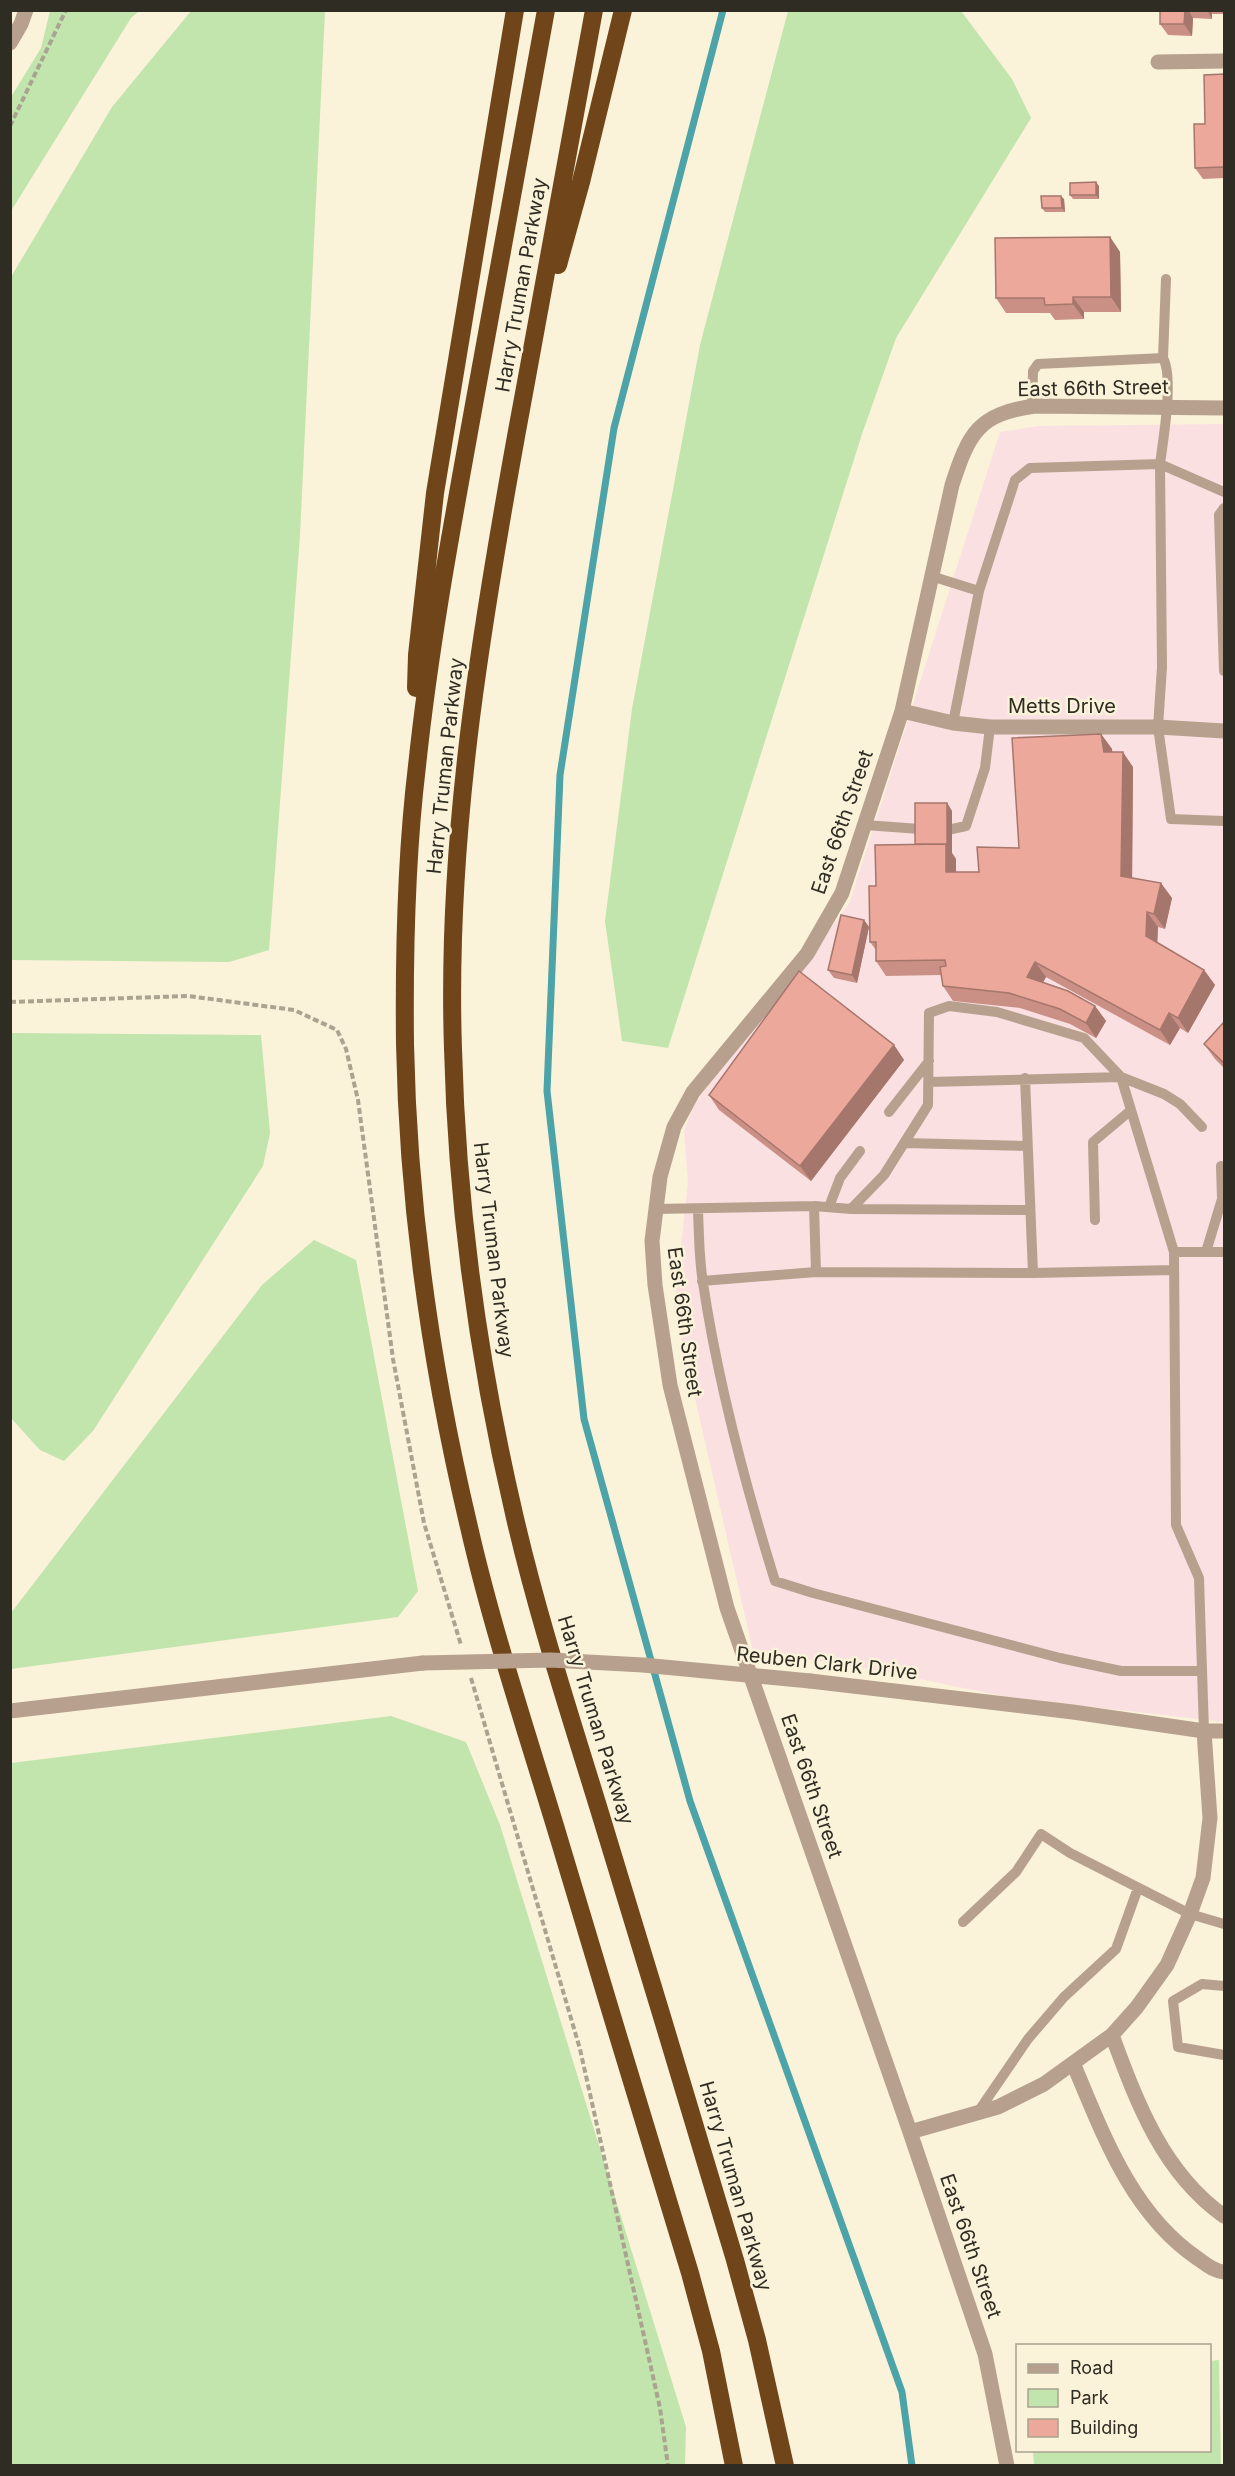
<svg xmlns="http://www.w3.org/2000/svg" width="1235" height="2476" font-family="Inter,sans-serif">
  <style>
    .medical { fill: #fbe0e2 }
    .green { fill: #c2e4ad }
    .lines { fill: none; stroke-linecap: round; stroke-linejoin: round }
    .stream { stroke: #4ca3a8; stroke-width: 7 }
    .path { stroke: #a9a390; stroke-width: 4; stroke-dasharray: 6 3; stroke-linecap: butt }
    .lane { stroke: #b7a18e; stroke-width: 10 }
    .street { stroke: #b7a18e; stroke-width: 15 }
    .highway { stroke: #71451a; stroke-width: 18 }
    .street-bridge { stroke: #b7a18e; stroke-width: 15 }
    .wall { fill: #cb9085 }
    .shaded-wall { fill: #a5766c }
    .building { fill: #eca89b; stroke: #a5766c; stroke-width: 1.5 }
    .labels { text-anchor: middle; stroke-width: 5; stroke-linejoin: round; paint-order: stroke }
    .street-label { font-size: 20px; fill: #2f2c23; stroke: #faf2d9 }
  </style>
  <rect width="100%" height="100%" fill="#faf2d9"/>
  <path class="medical" d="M1224,424V1722L1007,1697L871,1669L753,1651L674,1307L688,1183L684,1132L692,1108L731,1053L849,904L1000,432L1038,426Z"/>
  <path class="green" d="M50,11H139L131,18L11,211V97L41,48Z
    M191,11H325L300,535L269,950L229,962L11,960V277L112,107Z
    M788,11H961L1012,79L1031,118L896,338L862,434L668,1048L622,1041L605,921L632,709L700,345Z
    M11,1033L261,1035L270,1133L263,1166L93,1431L64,1461L40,1450L11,1418Z
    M314,1240L356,1260L418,1591L398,1617L11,1669V1613L262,1285Z
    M391,1716L466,1742L500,1825L686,2427L685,2465H11V1763Z
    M1219,2360L1221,2465H1034L1033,2451L1210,2450V2361Z"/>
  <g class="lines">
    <path class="stream" d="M723,10L614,428L560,775L547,1091L584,1419L690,1801L902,2392L912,2466"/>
    <path class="path" d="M10,126L66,10
      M10,1002L188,996L294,1010L337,1030L346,1049L358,1100L393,1359L424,1523L461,1645
      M471,1678L580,2049L660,2408L668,2466"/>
    <path class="lane" d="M1166,279L1163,358C1174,377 1163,441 1160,464L1224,492
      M1032,407L1033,371L1038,364L1163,358
      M1224,508L1219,515L1224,671
      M931,576L979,591L1015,480L1030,468L1160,464L1162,667L1158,727L1171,819L1224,821
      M953,723L979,591
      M865,825L920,829
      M952,829L966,826L985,768L990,727
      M1025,1078L1033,1273
      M929,1082L1121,1077L1164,1094L1180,1104L1202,1127
      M889,1112L929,1061
      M904,1143L1027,1146
      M814,1206L816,1272
      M829,1207L840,1178L860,1151
      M655,1209L814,1206L851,1209L884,1175L928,1105L929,1013L949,1006L997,1012L1084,1038L1121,1077L1174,1252L1176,1525L1199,1578L1204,1731
      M851,1209L1030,1210
      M698,1210C699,1234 699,1259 703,1283C718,1384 745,1484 775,1581L813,1593L1060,1658L1121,1671H1202
      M1095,1220L1093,1142L1130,1111
      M1174,1252H1224
      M1206,1252L1222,1199L1221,1166
      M702,1281L816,1272L1033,1273L1173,1270
      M963,1922L1016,1872L1041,1834L1070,1853L1190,1914L1224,1924
      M1224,1986L1202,1984L1173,2001L1178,2047L1224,2055
      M978,2112L1028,2039L1064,1997L1116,1949L1138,1888"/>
    <path class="street" d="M10,43L21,24L26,10
      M1158,62L1224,61
      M902,711L953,723L990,727H1158L1224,731
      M810,1681L1073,1712L1204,1731H1224
      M10,1711L423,1663
      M1112,2035C1137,2103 1163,2173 1224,2216
      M1073,2063C1103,2134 1131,2213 1197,2258C1206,2264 1213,2271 1224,2272
      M910,2132L998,2107L1044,2084L1112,2035L1137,2007L1167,1965L1190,1914L1203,1878L1210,1818L1204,1731
      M1007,2466L985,2354L910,2132L727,1608L670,1385L655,1285L652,1241L660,1177L674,1127L693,1092L807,954L842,893L902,711L952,485C969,433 978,414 1035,406L1224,408"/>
    <path class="highway" d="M546,10C522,140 499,269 475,399C453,521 430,642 417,766C406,857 404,952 405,1044C408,1204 432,1371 469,1527C493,1632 528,1736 559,1839C602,1984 646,2128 690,2273L711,2351L734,2466
      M594,10C568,151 543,291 517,431C480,635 446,840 453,1049C457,1206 479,1365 515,1518C540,1626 576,1733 608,1839C651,1979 693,2120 735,2260L757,2340L785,2466
      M558,265L581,182L623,10
      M416,688L417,655L435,493L515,10"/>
    <path class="street-bridge" d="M423,1663L551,1660L643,1665L810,1681"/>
  </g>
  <path class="wall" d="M1160,10H1224V14H1212V19L1193,18L1192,36L1168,35L1160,24Z
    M1224,74V178L1203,179L1195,168L1205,124Z
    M1099,186V199H1073L1070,195Z
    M1064,199L1065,212H1045L1042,208Z
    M1110,237L1120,252L1121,312H1084V319L1055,320L1050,313H1006L996,298Z
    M1101,734L1112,749V752L1133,767L1132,878L1172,898L1165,929L1158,927L1157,942L1204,970L1215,985L1188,1033L1180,1028L1170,1045L1046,977L1043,982L1095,1006L1106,1021L1096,1038L1070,1024L1020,1008L953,1001L943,986L941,975L886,976L876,961V950L870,942L876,886L915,844L947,803L952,811V853L956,859V872H979L1019,848Z
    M864,920L869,927L857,983L834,978L828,970Z
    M1224,1022V1068L1215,1059L1204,1044Z
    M894,1045L904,1060L811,1181L719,1110L709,1095Z"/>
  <path class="shaded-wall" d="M1185,10H1188L1193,18L1192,36L1184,24Z
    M1207,10H1210L1212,14V19Z
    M1096,182L1099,186V199L1096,195Z
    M1061,196L1064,199L1065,212L1062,208Z
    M1110,237L1120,252L1121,312L1111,297Z
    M1073,297L1084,312V319L1073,304Z
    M1101,734L1112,749L1114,767L1104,752Z
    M1123,752L1133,767L1132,891L1121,876Z
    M947,803L952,811V853L956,859V887L946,872Z
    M1161,883L1172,898L1165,929L1154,914Z
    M1147,912L1158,927L1157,951L1146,936Z
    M864,920L869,927L857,983L852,975Z
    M1035,962L1046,977L1038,992L1027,977Z
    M1204,970L1215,985L1188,1033L1178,1018Z
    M1095,1006L1106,1021L1096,1038L1086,1023Z
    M1169,1013L1180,1028L1170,1045L1160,1030Z
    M894,1045L904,1060L811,1181L800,1166Z"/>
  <path class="building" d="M1160,10H1185L1184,24H1160Z
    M1224,74V173V167L1195,168L1194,124H1205L1204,75Z
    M1096,182V195H1070V183Z
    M1041,196H1061L1062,208H1042Z
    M1110,237L1111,297H1073V304L1045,305L1044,298H996L995,238Z
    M1101,734L1104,752H1123L1121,876L1161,883L1154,914L1147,912L1146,936L1204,970L1178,1018L1169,1013L1160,1030L1035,962L1027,977L1068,991L1095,1006L1086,1023L1060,1009L1009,993L943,986L940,967L946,966L945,960L876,961V942H870L869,886H876L875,845L946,844V872H979L977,847L1019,848L1012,738Z
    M915,803H947V846L946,844H915Z
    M841,915L864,920L852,975L828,970Z
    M799,971L894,1045L800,1166L709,1095Z
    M1224,1022V1063L1204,1044Z"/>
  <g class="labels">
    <g class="street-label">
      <text transform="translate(521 285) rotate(-80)" y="7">Harry Truman Parkway</text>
      <text transform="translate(1093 388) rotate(-1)" y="7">East 66th Street</text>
      <text x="1062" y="713">Metts Drive</text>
      <text transform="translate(445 766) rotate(-84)" y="7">Harry Truman Parkway</text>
      <text transform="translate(842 822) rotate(-71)" y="7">East 66th Street</text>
      <text transform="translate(494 1250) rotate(83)" y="7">Harry Truman Parkway</text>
      <text transform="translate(685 1322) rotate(82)" y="7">East 66th Street</text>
      <text transform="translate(827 1663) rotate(6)" y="7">Reuben Clark Drive</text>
      <text transform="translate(596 1720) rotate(73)" y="7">Harry Truman Parkway</text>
      <text transform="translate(812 1786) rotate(71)" y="7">East 66th Street</text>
      <text transform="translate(736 2186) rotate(74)" y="7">Harry Truman Parkway</text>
      <text transform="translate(971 2246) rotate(71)" y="7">East 66th Street</text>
    </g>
  </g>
  <rect width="1235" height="2476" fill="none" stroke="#2f2c23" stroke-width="24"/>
  <rect x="1016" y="2344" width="195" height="108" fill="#faf2d9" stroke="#a9a390" stroke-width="1.5"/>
  <rect x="1028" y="2364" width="30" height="9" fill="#b7a18e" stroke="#a9a390" stroke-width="1.5"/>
  <text x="1070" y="2374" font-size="18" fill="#2f2c23">Road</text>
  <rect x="1028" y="2389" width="30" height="18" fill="#c2e4ad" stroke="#a9a390" stroke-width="1.5"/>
  <text x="1070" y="2404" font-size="18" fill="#2f2c23">Park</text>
  <rect x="1028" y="2419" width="30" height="18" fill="#eca89b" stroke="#a9a390" stroke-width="1.5"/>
  <text x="1070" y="2434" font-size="18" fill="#2f2c23">Building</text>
</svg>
